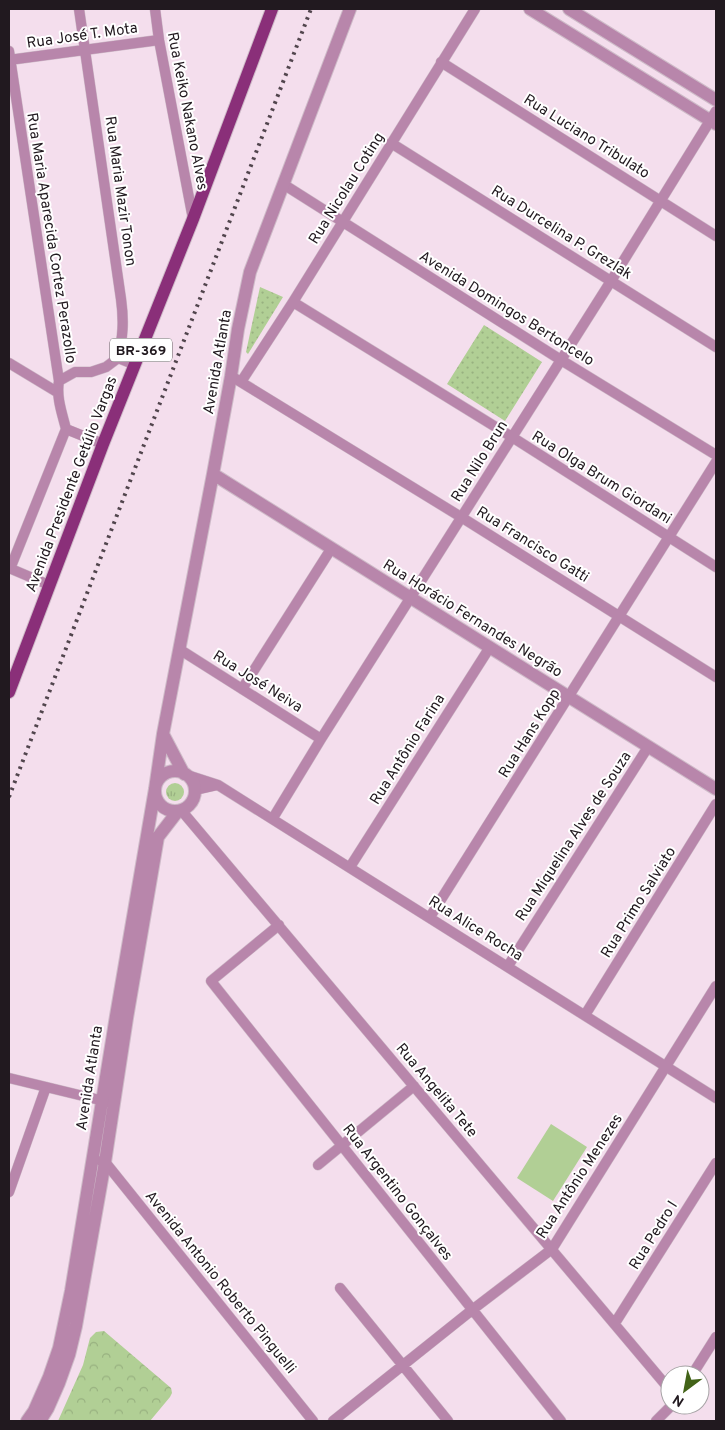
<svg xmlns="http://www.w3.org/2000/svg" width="725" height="1430" font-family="Overpass,sans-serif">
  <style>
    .grass { fill: url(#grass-tufts) }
    .forest { fill: url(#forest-crowns) }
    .park { fill: url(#park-dots) }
    .garden { fill: #b1cf95 }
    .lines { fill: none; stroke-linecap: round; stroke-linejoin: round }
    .minor-casing { stroke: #cebbc8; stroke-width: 11 }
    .tertiary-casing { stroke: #cebbc8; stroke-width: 14 }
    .primary-casing { stroke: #cebbc8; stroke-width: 14 }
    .minor { stroke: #b886ab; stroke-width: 10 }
    .tertiary { stroke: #b886ab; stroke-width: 12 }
    .primary { stroke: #8a2f79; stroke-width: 12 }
    .rail { stroke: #51454d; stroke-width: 4; stroke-dasharray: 2.5 5; stroke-linecap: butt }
    .labels { text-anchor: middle; stroke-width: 4; stroke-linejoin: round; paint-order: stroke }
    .shield { fill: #fff; stroke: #645e62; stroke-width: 1 }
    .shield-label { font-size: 14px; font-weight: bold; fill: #21191f }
    .street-label { font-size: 15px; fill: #21191f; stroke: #fff }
  </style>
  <defs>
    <pattern id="grass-tufts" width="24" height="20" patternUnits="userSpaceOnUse" patternTransform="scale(1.25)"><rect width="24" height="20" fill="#b1cf95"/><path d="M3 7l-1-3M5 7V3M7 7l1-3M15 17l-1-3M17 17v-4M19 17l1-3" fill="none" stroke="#98b180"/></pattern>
    <pattern id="forest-crowns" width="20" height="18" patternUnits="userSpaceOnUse" patternTransform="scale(1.25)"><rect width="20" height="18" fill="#b1cf95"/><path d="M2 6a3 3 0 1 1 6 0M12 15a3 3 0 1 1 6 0" fill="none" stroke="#98b180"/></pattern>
    <pattern id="park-dots" width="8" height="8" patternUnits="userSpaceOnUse" patternTransform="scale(1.25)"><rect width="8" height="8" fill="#b1cf95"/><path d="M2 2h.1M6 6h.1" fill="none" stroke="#98b180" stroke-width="1.8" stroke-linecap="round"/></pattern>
  </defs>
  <rect width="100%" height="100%" fill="#f4deed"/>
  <path class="grass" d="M166 792a9 9 0 1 1 18 0a9 9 0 1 1-18 0Z"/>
  <path class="forest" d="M104,1331L171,1388L172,1393L170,1397L150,1421H58L83,1365L90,1338L96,1332Z"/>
  <path class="park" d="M260,287L283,297L248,354L246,352Z
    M484,325L542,362L505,421L447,384Z"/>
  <path class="garden" d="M551,1124L587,1147L553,1201L517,1178Z"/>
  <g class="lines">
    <g class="minor-casing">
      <path id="minor" d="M79,9L121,299C124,321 123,337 118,358L135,365
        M155,9L159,40L193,219
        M9,51L59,381C56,397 62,413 66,429L103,444
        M9,60L159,40
        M441,62L716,236
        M391,143L716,347
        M283,184L561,360L716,455
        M293,302L512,437L716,567
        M9,363L57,392
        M231,376L461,517L716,677
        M59,381L75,372H91L106,367L118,358
        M241,382L293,302L475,9
        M9,568L49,585
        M10,569L66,429
        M179,649L321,739
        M242,689L331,549
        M184,774L218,785L716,1098
        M195,790L217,785
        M181,810L670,1390
        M273,818L321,739L611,281L716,111
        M350,867L490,647
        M430,917L716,462
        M279,925L211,981L561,1421
        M508,966L648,747
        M585,1015L716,804
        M9,1078L108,1102
        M101,1161L105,1162L313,1421
        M318,1165L414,1086
        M9,1192L46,1087
        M340,1288L448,1421
        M615,1323L716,1163
        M692,1375L716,1337
        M333,1421L472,1310L552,1249L716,986
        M656,1421L672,1405"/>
    </g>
    <g class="tertiary-casing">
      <path id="tertiary" d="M530,9L716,124
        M569,9L716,100
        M213,474L716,789
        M163,734L184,774
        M155 791a20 20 0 1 1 40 0a20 20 0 1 1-40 0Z
        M27,1421L34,1411L49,1377L59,1348L71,1291L116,1016L155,789L163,734L213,474L231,376L238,329L250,272L350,9
        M40,1421L48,1408L59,1383L69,1355L76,1326L105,1162L127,1018L158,837L178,811"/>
    </g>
    <g class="primary-casing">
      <path id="primary" d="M9,692L103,444L193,219L272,9"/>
    </g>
    <use href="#minor" class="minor"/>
    <use href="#tertiary" class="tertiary"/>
    <use href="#primary" class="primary"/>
    <path class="rail" d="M9,797L311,9"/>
  </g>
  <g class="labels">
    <rect class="shield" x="110" y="338.5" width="62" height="23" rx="4"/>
    <g class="shield-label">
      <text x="141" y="355">BR-369</text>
    </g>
    <g class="street-label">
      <text transform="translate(82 35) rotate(-8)" y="5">Rua José T. Mota</text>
      <text transform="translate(188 111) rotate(79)" y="5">Rua Keiko Nakano Alves</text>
      <text transform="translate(587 136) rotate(32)" y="5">Rua Luciano Tribulato</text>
      <text transform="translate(346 188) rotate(-58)" y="5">Rua Nicolau Coting</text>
      <text transform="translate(121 191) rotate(82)" y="5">Rua Maria Mazir Tonon</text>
      <text transform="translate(562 232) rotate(32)" y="5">Rua Durcelina P. Grezlak</text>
      <text transform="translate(52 238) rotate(81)" y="5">Rua Maria Aparecida Cortez Perazollo</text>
      <text transform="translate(507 308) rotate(32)" y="5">Avenida Domingos Bertoncelo</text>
      <text transform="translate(217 362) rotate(-80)" y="5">Avenida Atlanta</text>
      <text transform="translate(479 461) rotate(-58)" y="5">Rua Nilo Brun</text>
      <text transform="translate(602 477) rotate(32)" y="5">Rua Olga Brum Giordani</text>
      <text transform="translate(71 484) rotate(-69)" y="5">Avenida Presidente Getúlio Vargas</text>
      <text transform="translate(533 544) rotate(32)" y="5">Rua Francisco Gatti</text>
      <text transform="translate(473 618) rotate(32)" y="5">Rua Horácio Fernandes Negrão</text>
      <text transform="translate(258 681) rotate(32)" y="5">Rua José Neiva</text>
      <text transform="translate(529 733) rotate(-58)" y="5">Rua Hans Kopp</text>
      <text transform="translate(407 749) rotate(-58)" y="5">Rua Antônio Farina</text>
      <text transform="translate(573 836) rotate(-57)" y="5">Rua Miquelina Alves de Souza</text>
      <text transform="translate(638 902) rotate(-58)" y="5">Rua Primo Salviato</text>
      <text transform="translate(476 928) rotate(32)" y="5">Rua Alice Rocha</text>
      <text transform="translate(89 1078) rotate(-81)" y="5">Avenida Atlanta</text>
      <text transform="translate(437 1090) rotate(50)" y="5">Rua Angelita Tete</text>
      <text transform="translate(579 1176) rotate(-57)" y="5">Rua Antônio Menezes</text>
      <text transform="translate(398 1192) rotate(52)" y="5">Rua Argentino Gonçalves</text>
      <text transform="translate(653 1235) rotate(-58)" y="5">Rua Pedro I</text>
      <text transform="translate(221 1282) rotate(51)" y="5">Avenida Antonio Roberto Pinguelli</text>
    </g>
  </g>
  <rect width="725" height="1430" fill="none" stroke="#21191f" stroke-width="20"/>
  <g transform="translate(685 1390) rotate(212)"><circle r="24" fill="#ffffff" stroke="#a6a3a5"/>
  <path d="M0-4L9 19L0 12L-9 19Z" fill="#426318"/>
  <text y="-8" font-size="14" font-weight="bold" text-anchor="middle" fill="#21191f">N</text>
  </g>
</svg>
